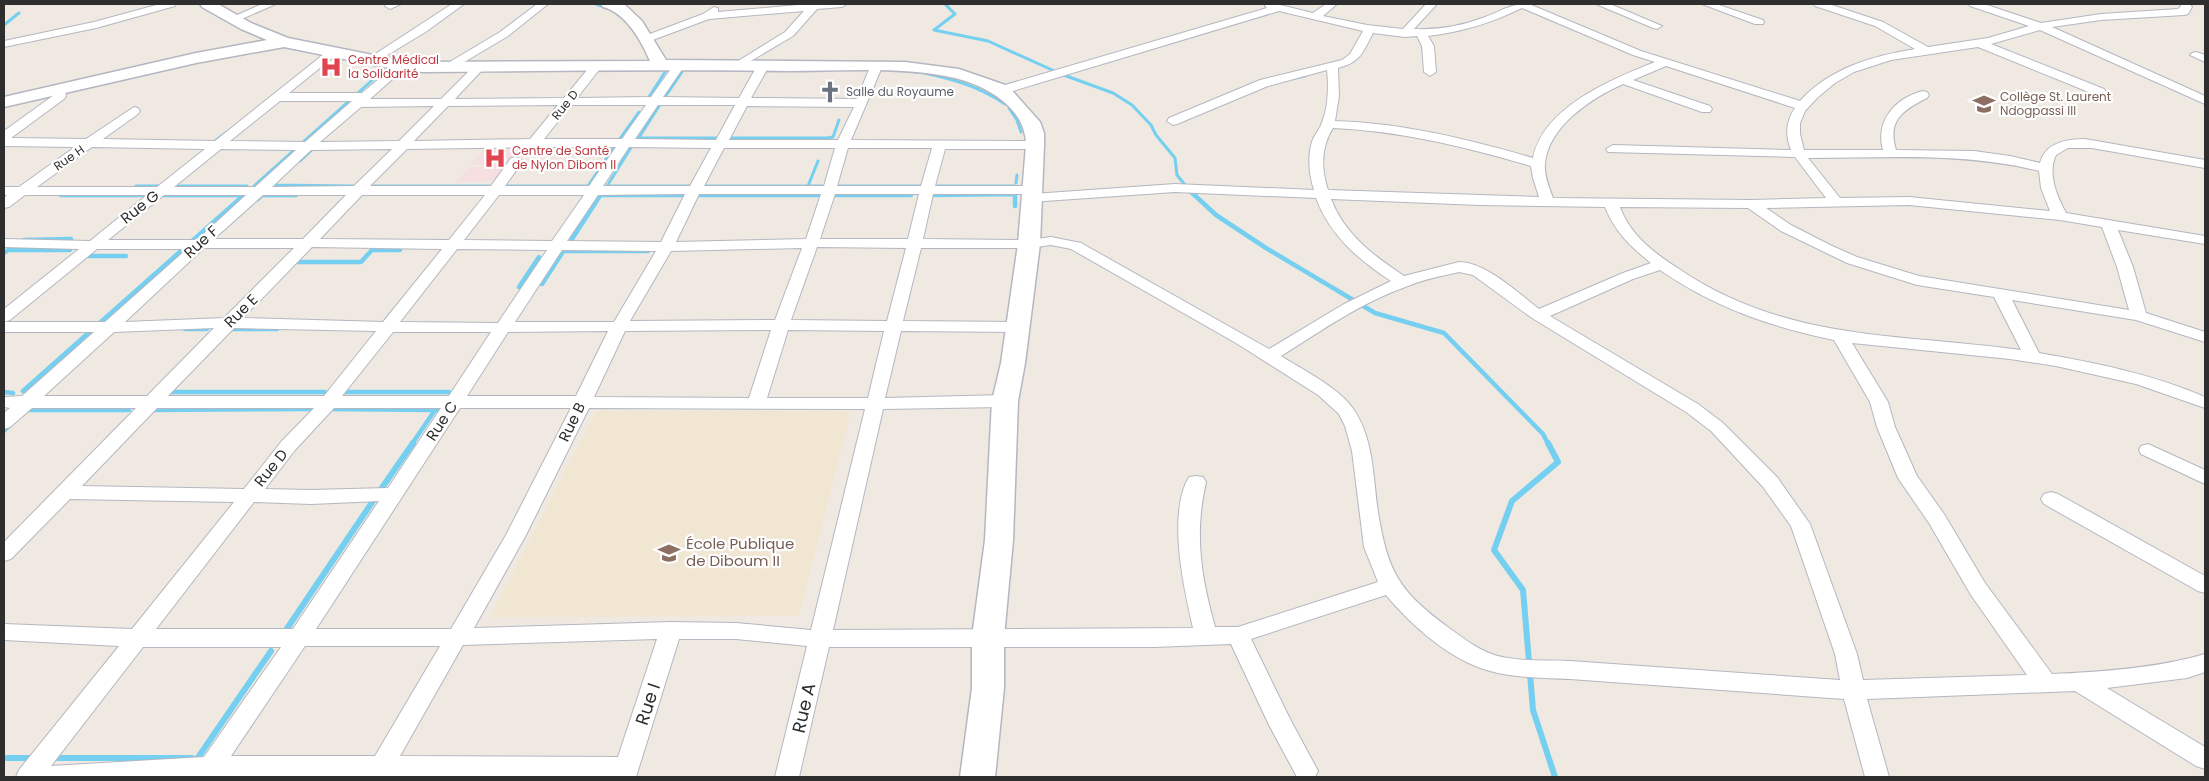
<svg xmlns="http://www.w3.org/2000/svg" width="2209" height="781" font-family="Poppins,sans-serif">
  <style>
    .education { fill: #f0e6d1 }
    .medical { fill: #f5dfe0 }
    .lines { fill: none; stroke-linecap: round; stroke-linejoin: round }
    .stream-far2 { stroke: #75cff0; stroke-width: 3 }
    .stream-far1 { stroke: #75cff0; stroke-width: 4.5 }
    .stream { stroke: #75cff0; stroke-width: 6 }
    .street-casing { stroke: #b4b7c1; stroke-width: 2 }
    .secondary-casing { stroke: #b4b7c1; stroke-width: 3 }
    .street { fill: #fff; fill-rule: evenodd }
    .secondary { fill: #fff; fill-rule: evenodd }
    .labels { text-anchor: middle; stroke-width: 4.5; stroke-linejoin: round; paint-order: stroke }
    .far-health-label { font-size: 12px; fill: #be3a42; stroke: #fff; text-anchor: start }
    .far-worship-label { font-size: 12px; fill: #5b616d; stroke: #fff; text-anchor: start }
    .far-education-label { font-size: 12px; fill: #785e54; stroke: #fff; text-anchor: start }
    .far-street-label { font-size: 12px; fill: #2e2e2e; stroke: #fff }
    .street-label { font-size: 15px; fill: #2e2e2e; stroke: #fff }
    .education-label { font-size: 15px; fill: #785e54; stroke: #fff; text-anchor: start }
    .near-street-label { font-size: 18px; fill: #2e2e2e; stroke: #fff }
  </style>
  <rect width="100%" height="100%" fill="#efe9e1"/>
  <path class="education" d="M596,411H849V420L799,616L490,617Z"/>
  <path class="medical" d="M504,147H523L494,181L456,182L469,167H482L483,165H470L483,150H502Z"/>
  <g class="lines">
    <path class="stream-far2" d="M596,4L607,8
      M945,4L955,14L934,30L988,41L1061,74L1113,93L1132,105L1151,125L1156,135L1175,158L1177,175L1190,191
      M4,25L19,13
      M906,71L918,72
      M924,73C953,79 980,87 1005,104
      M1295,78L1305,76
      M647,100L667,69H665
      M663,100L684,69
      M1009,108L1017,120L1021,132
      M638,138H827L833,137L839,120
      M638,139L661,103
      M619,140L639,112
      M211,144L234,127
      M300,161L316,146
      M275,183L272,185L353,186
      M1016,183L1017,175
      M136,186H247
      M254,186L387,67L381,66
      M371,186H490
      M502,186H587
      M588,186L615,146
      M607,186H824
      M607,186L632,146
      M808,186L818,161
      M838,186H921
      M932,186H1015"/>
    <path class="stream-far1" d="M1189,190L1216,215L1266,248L1375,313L1444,333L1543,434L1548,444
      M61,195H243
      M601,195H690
      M696,195H824
      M835,195H911
      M930,195L1014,194
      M1015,195V206
      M258,199L262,195H296
      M572,239L601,194
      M24,240L71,239
      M564,251H648
      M4,253L8,250H70
      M81,256H126
      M293,262H361L372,250H400
      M542,284L564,250
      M519,287L539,257
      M185,329H207
      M228,329H277
      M23,391L244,195
      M4,392L13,393
      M167,392H325
      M345,392H449
      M327,409L437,410
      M26,410H129
      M149,410L311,409
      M4,431L11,424
      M412,444L435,410"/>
    <path class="stream" d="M1548,443L1558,462L1512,501L1494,550L1523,590L1533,710L1555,777
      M379,492L413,443
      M284,633L373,501
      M4,758H33
      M50,758H192
      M197,759L271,651"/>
    <g class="street-casing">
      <path id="street" d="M160,4H176L175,6L96,28L4,47V41L94,22Z
        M262,4H276L237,21L233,22L228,19Z
        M386,4H401L390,9L385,6Z
        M452,4H464L427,31L376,62H368L366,60Z
        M537,4H548L508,36L451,70H443L441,68L443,66L500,32Z
        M809,4H847L842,7L817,9L793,36L739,68L735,67L733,65L735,63L785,32L804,11L709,19L650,41H642L640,39L642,37L703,14L714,7L718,8V12Z
        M1266,4L1280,5L1313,13L1326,4H1337L1323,16L1367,25L1403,29L1426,4H1437L1414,29C1438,30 1462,26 1485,17C1503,11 1508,4 1529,4L1641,51L1800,101C1830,68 1872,56 1915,49L1875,26L1815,6L1814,4H1829L1883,22L1928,47L1988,38L2029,26L1970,6L1969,4H1984L2041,23L2101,14L2178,9L2181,6L2180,4H2190L2192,7L2188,14L2184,15L2101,20L2052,27L2205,96V104L2040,30L1991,44L2104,89L2106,92L2104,95H2096L1978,47L1891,60L1854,72L1835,83L1817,98L1805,111L1800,123V134L1804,150H1883C1875,121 1895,98 1923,91L1927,92L1929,95L1927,98C1903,110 1887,120 1896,150L1974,151L2010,156L2040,163C2045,143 2066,139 2085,139L2205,160V168L2092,148H2068L2056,155C2047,174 2057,196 2066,213L2205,236V244L2118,230L2133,267L2146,313L2205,332V342L2136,320L2012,300L2039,353C2096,363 2152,374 2205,397V408L2136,384L2056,366L2010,359L1852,343L1888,402L1895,427L1917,476L1944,514L1985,583L2052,674C2101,672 2158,668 2205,654V672L2187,678L2107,688L2205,747V769L2196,766L2075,691L1867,699L1889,777H1865L1844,699L1570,679C1543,678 1516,678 1490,671C1451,661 1411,625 1386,595L1251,639L1290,719L1318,771L1315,777H1297L1269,725L1231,644L1154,647H829L799,777H775L807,646L736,639H679L636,777H16L19,770L119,646L4,640V624L132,629L234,502L70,499L11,559L4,561V542L136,408H32L10,427L4,429V413L10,408L4,407V397L22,396L94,332H4V322H105L187,249H97L10,320L4,322V309L79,249L4,247V239L90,241L147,195H25L9,207L4,208V198L7,195H4V187H19L75,147L4,146V131L54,95L56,86H64L66,96L64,99L11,138L86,139L134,107L138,108L140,111L138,114L103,139L215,141L329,50H337L339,52L337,54L289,93H362L398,63H406L408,65L406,67L370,99H441L474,66L478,65L484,68L455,99L564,98L592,64L596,63L602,66L577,98L651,97L675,63L679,62L685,65L663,97L739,98L757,66L763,63L769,66L751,98L857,99L870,67L876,64L882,67L851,140L1035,141L1042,145L1035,149H945L935,186H1031L1038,190L1033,194L1175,184L1314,190C1309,175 1307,154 1313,139C1315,134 1319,130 1321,125C1328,109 1329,88 1327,70L1268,86L1177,124L1173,125L1167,121L1169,118L1260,80L1342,60L1350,54L1363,31L1279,11L1006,93H998L996,90L998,87L1267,8L1265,6ZM1522,8L1633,55L1655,62C1612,79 1543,107 1533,158C1468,139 1403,123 1335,121L1339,96L1338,68C1361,62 1363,52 1373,33L1405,37L1417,36L1422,46L1424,72L1430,76L1436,72L1434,46L1428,36C1462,32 1491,23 1522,8ZM1666,66L1795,108C1786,121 1785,135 1791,150L1613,145L1606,149L1608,152L1795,157L1826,198L1751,200L1553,198C1549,187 1544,175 1545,164C1548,126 1592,98 1623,84L1702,112H1710L1712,109L1710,106L1633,80ZM280,101H352L305,142L230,141ZM558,105L530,139L414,141L448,106ZM571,105H646L622,139H544ZM658,105H735L716,140L635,139ZM434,106L399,141L320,142L361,107ZM747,106L854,107L838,140H729ZM1333,128C1401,131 1466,147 1531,166L1533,178L1539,197L1328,190C1321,169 1321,147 1333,128ZM92,147L205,149L157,187H37ZM534,147H616L589,186H505L523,161L516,157L511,158L491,186H370L407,149ZM629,147L711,148L690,186H603ZM724,148H835L824,186H704ZM848,148H932L921,186H837ZM221,149L296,150L255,187H174ZM392,149L354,186L272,187L311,150ZM1808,158C1885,158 1964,152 2039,171L2041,188L2050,211L1909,197L1840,198ZM1175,192L1316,198C1330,236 1359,260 1391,281L1344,304L1269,349L1081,243L1051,237L1029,240L923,239L933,194H1029L1023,198L1030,202ZM685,194L661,242L567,241L598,195ZM699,194H821L806,239L676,242ZM835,194H919L908,239H820ZM164,195H246L197,240H108ZM263,195H346L303,239H214ZM362,195H485L449,240L320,239ZM499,195H584L552,241L464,240ZM1331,199L1480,205L1605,207C1615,232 1630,246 1651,263L1623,273L1539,309C1518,293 1486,262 1459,262L1404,276C1373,255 1345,235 1331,199ZM1909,205L2060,220L2102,227L2117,267L2129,310L1919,276L1857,257L1830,245L1791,225L1766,208ZM1620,207L1748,208L1781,231L1847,263L1917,285L1994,297L2021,350C1898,333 1787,342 1679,269C1654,253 1630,235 1620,207ZM1051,245L1071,249L1236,343L1318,395L1339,414L1345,426L1352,451L1364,547L1378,582L1238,627H1215C1201,576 1194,535 1206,482L1203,477L1196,476L1189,477C1167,514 1184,589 1193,628L833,630L883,409L1005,407L1011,405L1014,401L1011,397L1005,395L885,398L901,331L1018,332L1024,330L1026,327L1024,324L1018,322L903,321L921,248H1029ZM312,247L442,249L383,322L243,318ZM817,247L906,248L887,321L791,320ZM204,248H294L224,318L125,322ZM802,248L775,320L630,321L671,251ZM457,249L547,250L498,323L400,322ZM562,250L656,251L614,322H515ZM1660,270C1713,307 1771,327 1834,340L1870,402L1877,427L1898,478L1929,523L1971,595L2027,675L1863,680L1857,654L1810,524L1777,477L1723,423L1698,404L1550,316L1633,279ZM1459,272L1473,275L1532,318L1686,412L1711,431L1763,487L1791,526L1835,654L1840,680L1570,661C1545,660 1518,662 1494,655C1477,649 1463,638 1449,628C1399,591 1388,573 1378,512C1373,478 1374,440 1354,410C1340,388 1303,370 1281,356C1321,331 1362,302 1408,286C1424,279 1442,276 1459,272ZM214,328L147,396H44L114,332ZM234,328L376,331L324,396H168ZM771,330L749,398L594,397L625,331ZM788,330L884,331L868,398H767ZM608,331L576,396H467L508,332ZM393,332H491L449,396H342ZM157,408H314L281,442L244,489L82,486ZM334,408H441L388,488L311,490L265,489L295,450ZM460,408H571L506,535L451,629H316ZM589,408L865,409L811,630L736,623L671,622L474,628L526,535ZM379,501L293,629H156L254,502L311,504ZM657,639L618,757L400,756L463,645ZM305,646H440L375,756H231ZM143,647H281L204,757L51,766Z
        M1596,4H1610L1662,26L1657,29L1653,28Z
        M1702,4H1716L1763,20L1764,22L1763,24H1755Z
        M2196,52L2205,55V62L2190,55L2192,53Z
        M2148,444L2205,470V484L2141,454L2139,450L2141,446Z
        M2051,492L2058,494L2205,576V593L2198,591L2044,504L2041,499L2044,494Z"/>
    </g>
    <g class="secondary-casing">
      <path id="secondary" d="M200,4H218L251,23L288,38L383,57L422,62L650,61C641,40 626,13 603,7L601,4H624L642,21L666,60L905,62L959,69L1008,86L1040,122L1044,133V145L1040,244L1025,363L1018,401L1013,540L1004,637V688L995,777H960L972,688V637L985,540L992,401L1001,363L1018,244L1026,145C1026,108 987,86 955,78C902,66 843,71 789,71C667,69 544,71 422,72L383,67L284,47L196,63L4,107V97L196,53L267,40L241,29L202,7Z"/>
    </g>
    <use href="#street" class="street"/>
    <use href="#secondary" class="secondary"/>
  </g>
  <defs>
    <g id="hospital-bare" transform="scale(1.725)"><path d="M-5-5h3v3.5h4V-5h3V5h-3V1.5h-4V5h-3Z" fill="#e0444e" stroke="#fff" stroke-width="2.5" paint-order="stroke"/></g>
    <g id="church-bare" transform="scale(1.725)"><path d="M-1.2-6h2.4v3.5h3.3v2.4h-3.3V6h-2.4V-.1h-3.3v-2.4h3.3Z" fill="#6b7280" stroke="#fff" stroke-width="2.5" paint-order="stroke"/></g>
    <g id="school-bare" transform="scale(1.725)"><path d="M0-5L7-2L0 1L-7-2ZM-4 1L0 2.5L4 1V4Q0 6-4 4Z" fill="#8d6e63" stroke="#fff" stroke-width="2.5" paint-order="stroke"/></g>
  </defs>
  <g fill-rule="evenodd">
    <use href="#hospital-bare" x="331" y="67"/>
    <use href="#church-bare" x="830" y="92"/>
    <use href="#school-bare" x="1984" y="104"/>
    <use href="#hospital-bare" x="495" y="158"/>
    <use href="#school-bare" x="669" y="553"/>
  </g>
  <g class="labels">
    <g class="far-health-label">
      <text x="348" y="64">Centre Médical<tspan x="348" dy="14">la Solidarité</tspan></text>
      <text x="512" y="155">Centre de Santé<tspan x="512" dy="14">de Nylon Dibom II</tspan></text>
    </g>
    <g class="far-worship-label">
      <text x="846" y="96">Salle du Royaume</text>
    </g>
    <g class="far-education-label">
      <text x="2000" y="101">Collège St. Laurent<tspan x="2000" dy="14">Ndogpassi III</tspan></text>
    </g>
    <g class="far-street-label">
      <text transform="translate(565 105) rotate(-51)" y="4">Rue D</text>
      <text transform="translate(69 158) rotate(-35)" y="4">Rue H</text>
    </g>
    <g class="street-label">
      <text transform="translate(140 207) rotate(-38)" y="5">Rue G</text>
      <text transform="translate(201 242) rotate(-42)" y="5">Rue F</text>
      <text transform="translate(241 311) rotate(-45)" y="5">Rue E</text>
      <text transform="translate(442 421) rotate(-57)" y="5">Rue C</text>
      <text transform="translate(572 422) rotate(-64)" y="5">Rue B</text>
      <text transform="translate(271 468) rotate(-51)" y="5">Rue D</text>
    </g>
    <g class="education-label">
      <text x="686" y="549">École Publique<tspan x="686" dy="17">de Diboum II</tspan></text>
    </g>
    <g class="near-street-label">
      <text transform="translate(648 704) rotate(-72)" y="6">Rue I</text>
      <text transform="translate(804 708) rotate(-77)" y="6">Rue A</text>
    </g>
  </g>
  <rect width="2209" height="781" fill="none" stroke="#2e2e2e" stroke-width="10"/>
</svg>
